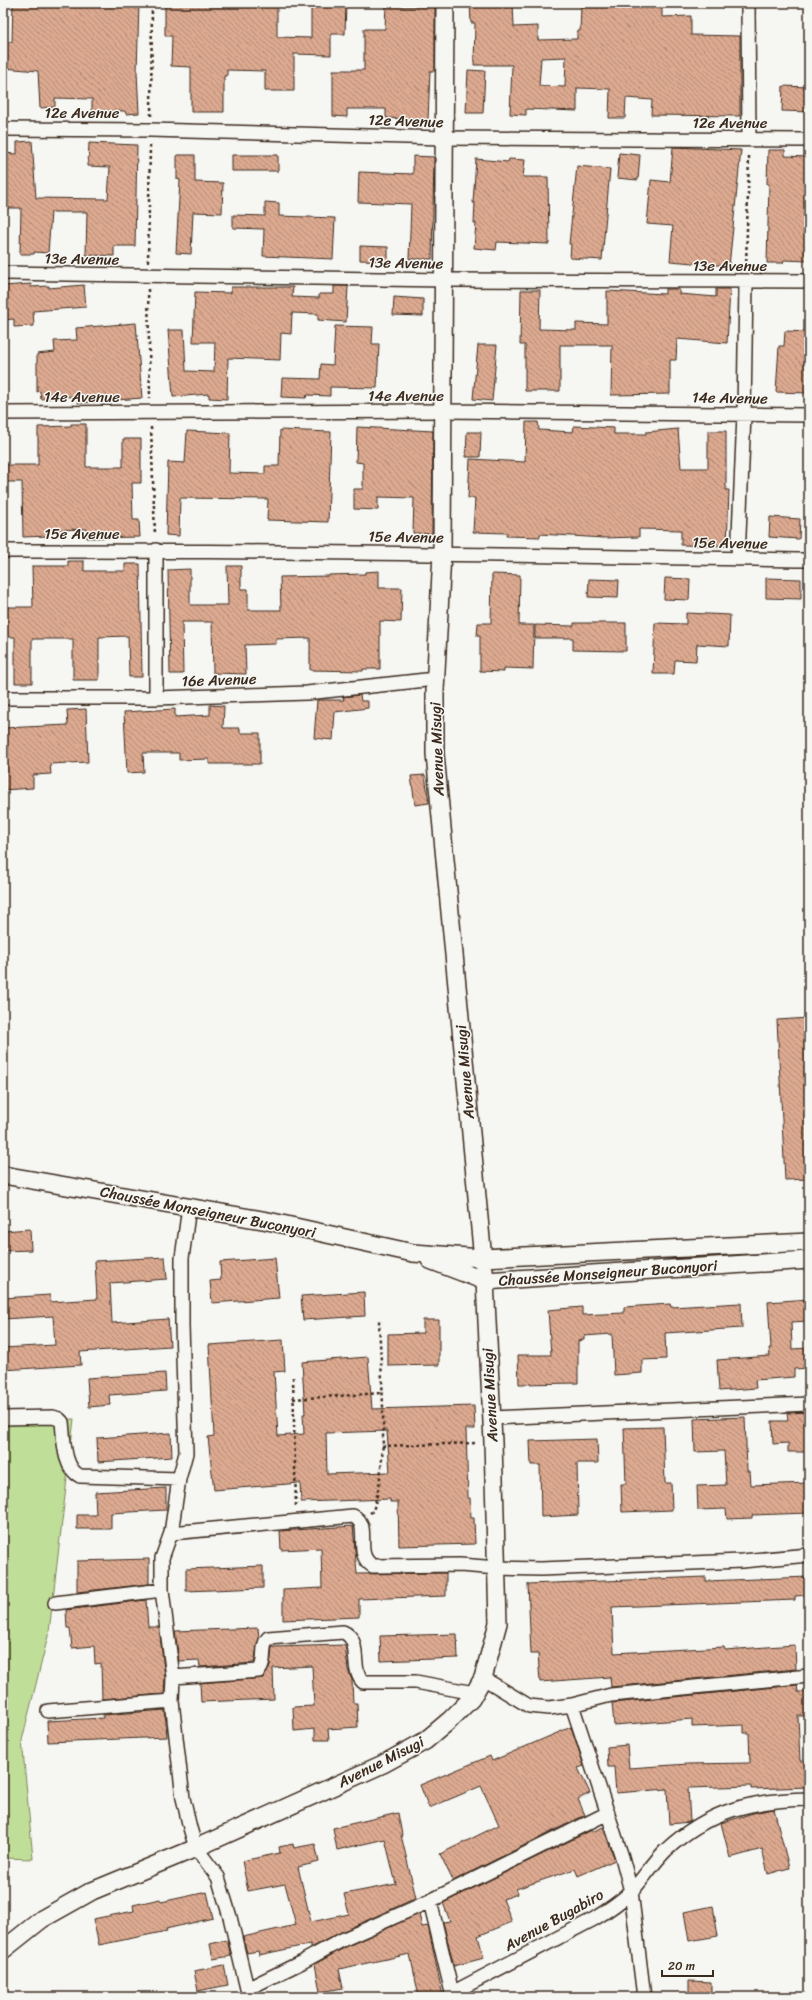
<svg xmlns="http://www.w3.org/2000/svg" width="812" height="2000" font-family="Sriracha,sans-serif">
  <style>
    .green { fill: #bfdf98; stroke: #7d845b }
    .building { fill: url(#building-back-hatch); stroke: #3b2a1e; fill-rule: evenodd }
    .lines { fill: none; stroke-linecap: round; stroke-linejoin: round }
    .minor-casing { stroke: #3b2a1e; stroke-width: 16 }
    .tertiary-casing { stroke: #3b2a1e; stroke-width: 20 }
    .path { stroke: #3b2a1e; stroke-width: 2.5; stroke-dasharray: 3 3; stroke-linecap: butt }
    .minor { stroke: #f6f6f2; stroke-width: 13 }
    .tertiary { stroke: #f6f6f2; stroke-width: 17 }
    .labels { text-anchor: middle; stroke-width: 3; stroke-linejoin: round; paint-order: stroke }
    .street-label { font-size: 15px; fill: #3b2a1e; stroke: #f6f6f2 }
  </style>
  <defs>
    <pattern id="building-back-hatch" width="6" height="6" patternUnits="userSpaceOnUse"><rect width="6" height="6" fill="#dca990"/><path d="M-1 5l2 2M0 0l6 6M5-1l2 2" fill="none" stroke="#b48a75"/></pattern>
  </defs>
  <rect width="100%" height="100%" fill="#f6f6f2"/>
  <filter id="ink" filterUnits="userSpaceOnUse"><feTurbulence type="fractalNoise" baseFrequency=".025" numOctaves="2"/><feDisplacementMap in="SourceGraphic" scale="8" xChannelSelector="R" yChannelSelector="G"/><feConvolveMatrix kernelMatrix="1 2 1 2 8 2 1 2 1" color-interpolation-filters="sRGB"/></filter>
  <g filter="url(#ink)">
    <path class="green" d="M74,1419L49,1632L22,1740L33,1859L3,1858V1421Z"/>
    <path class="building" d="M13,3L91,5V3H139L137,72L139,113L126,114L125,111H92V99L55,98V107L40,108L38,71L3,68V41L12,42Z
      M165,3H277V37L311,38V3H346L345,34H331V55L294,54V91H265V71L227,70V76H224V112H191V67L171,66L172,36H165Z
      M386,3H401V6H435V71H430L428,120L386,118V109H347V117L333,116V70H364V29H385Z
      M470,3H513L514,27L538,26V40L577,39V31H580L581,6L622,4V7L662,6V17L691,16V35L740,36V116L651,115L652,100L626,98L625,118H609L610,89L577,88V111L526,109V115L510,114L512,65H474L475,23H471ZM566,57L565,87L539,86L541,58Z
      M468,70L485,71L483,113H466Z
      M783,86L809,87V112L782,111Z
      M32,141L36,198L108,199L110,167L88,166L89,143L137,145L135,246H114V256L86,255L87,212H51L48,253L34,252V254H20L21,208H3V153L17,154V142Z
      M673,147L741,150L729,266L670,261L673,226L647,224L651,180L670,182Z
      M768,150H785V156L808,157L809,261L784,260L783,263H767L769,184H767Z
      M619,153L640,155L638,180L617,178Z
      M177,155H195V182L223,183L222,213L193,212L191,254L176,253L180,180L177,179Z
      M232,155H278V171H232Z
      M413,156L434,157L432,259H409L411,204L358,202L359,172L413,174Z
      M476,159L508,162L509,159L525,160L523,177H548L549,244L497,242L496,250L474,248L476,223H474L475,203H473Z
      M577,166L610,169L602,260L570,258L571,244H569Z
      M265,202L279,203V216L335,218L333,259L263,256L264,229L233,228V215L265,216Z
      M360,246L388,247V261L360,260Z
      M31,284V287L49,286V288L84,285L86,307L33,311L34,326L14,327V319L3,320V286Z
      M334,286H348L346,322L318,320V314L292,313L291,334L281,333L280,360L228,358L227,399L209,398V394L173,397L168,330H184L186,371L214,372L215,342H193L195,292L231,293V287H293L292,297L319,298V294H334Z
      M665,289H679V294L716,297V289H730L727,343L677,339L676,360H670V394L611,395L612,345H560V391H525V345H520L521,290H540L539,329L576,330V323L607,324V291L665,294Z
      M394,297L423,299V316L393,315Z
      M136,323L142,398L78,403L77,396L41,399L40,391L37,392V354L55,352L54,341L77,340L76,328Z
      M335,326L373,327L372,344H379L377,388L330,387V396L307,395L306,398L281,397L282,378L320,379L321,364L333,365Z
      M785,331L809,332V393L776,392L779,346H784Z
      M478,345H497L492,401L473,399Z
      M526,422H538L539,430L573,432L574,426L614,428V434H646V432L678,429L681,468H708V431H726V490H729L727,546L681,545V530L639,529V537L603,538L540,534V537L506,536L507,533L473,532L475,498H468L470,459L525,462Z
      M71,424H86V467H123V439H141V483H132L133,520H139L140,537L87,538V529L49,530V536L23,537L22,482H3V465H38V427L71,426Z
      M357,427L433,431L432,534L413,533L414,498L378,497V510L354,509V489H363V463L356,462Z
      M280,430L331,432L328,522L267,520L268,499L180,498L179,536L166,535L168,462L185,463L187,431L230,433L229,473L265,474V466H279Z
      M467,432H481L480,457H466Z
      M770,517L800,519L799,539L769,537Z
      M68,561H84V571H125V564H140L142,677H129L128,636L99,637V680H73V639H32V683H15V637H3V607H33L32,566H68Z
      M227,566H241V589H248V610H281L280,577L329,576V575L365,574V572L379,571V588H402L401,622L380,621V669H363V671L310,670V638L276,639V644L245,645L246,674L213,673L212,622H182L183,674H170L168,570L190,569V605H228Z
      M492,574L520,575L519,625H534L533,669L504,668V672L480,671V636H477L478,623H491Z
      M665,578L690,579L689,600L664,599Z
      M766,578L801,579V599L766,598Z
      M589,579L619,580L618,598L588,597Z
      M686,613L730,615L729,646L697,644L696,661L675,660L674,674H653L655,623L686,624Z
      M574,623H626V651L573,650V638H535V625L574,626Z
      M360,695L361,701H368V708L335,712L333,740L314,738L317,700H344L343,697Z
      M210,705L224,706L223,728H240V733H260V764H209V759L179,760V753H143L144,772L127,773L124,712L175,709V717L210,715Z
      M86,709L88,762L50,764L51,774L33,775V788L3,790V728L68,725L67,710Z
      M425,775L429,803L415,805L411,776Z
      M809,1018V1179L785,1180L777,1020Z
      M30,1229L31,1250L3,1251V1231Z
      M165,1257L167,1279L110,1283L112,1323L168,1319L170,1346L80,1352L81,1365L3,1370V1348L55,1345L53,1316L3,1319V1298L50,1295V1302L97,1299L95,1261Z
      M275,1258L279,1298L212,1303L210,1281L221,1280L220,1262Z
      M364,1292L365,1316L303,1320L301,1296Z
      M809,1299V1321L791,1322L792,1349L809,1348V1368L794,1369V1377L755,1380L756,1388L719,1391L717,1360L770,1356L769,1348H771L768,1302Z
      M741,1303L742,1328L665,1333L666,1359L642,1360V1373L614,1375L612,1334L584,1336V1340L578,1341V1383L519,1384L518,1355H551L548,1310L582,1307V1315L624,1313V1307L670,1304L671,1307Z
      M423,1320H439V1365L388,1366V1334L423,1333Z
      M283,1340L285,1371L274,1372L278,1436L304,1434L303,1414H305L302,1362L368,1357L372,1409L474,1406L475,1429H466L468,1498H470L471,1518H474L475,1544L399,1546L398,1502H390V1499L301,1502L300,1483L214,1490L208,1437L214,1436L209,1345ZM387,1431L390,1472L327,1474L326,1433Z
      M165,1373L166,1391L109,1395L110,1405L89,1407L87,1378Z
      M809,1412V1452H788V1443L773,1444L772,1421H788L787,1413Z
      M745,1417L747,1471H750L751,1485L809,1483V1513L752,1515V1518L727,1519L726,1509L698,1510L697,1486L726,1485L724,1451L695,1452L694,1419Z
      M663,1427L665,1483H671L672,1510L622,1512L621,1484H626L624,1428Z
      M171,1433L172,1457L98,1462L97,1438Z
      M597,1439L598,1463H577L578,1515L541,1517L540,1465H531L530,1441Z
      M166,1488V1510L111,1513V1529H77V1515H96L95,1492Z
      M353,1526L357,1574L446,1573V1596L359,1599V1617L283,1620V1590L322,1588L321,1548L281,1550L280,1531Z
      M149,1559V1584L77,1592V1561Z
      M263,1566V1588L186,1591V1569Z
      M706,1577V1581L809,1577V1595L795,1596V1600L612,1607L614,1653L724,1647L725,1650L795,1645L796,1669L611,1687L610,1677L540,1682L538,1654H531L528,1584Z
      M146,1600L148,1627H159L165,1677L164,1694L102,1699L101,1663L95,1664L94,1646L72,1648L70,1628H67L66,1610Z
      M258,1628L259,1638L254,1663L200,1667L199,1660L179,1661L175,1631Z
      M457,1634L458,1658L381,1661L380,1636Z
      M345,1645L348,1670L352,1680L353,1703H357L358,1727L328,1729L329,1740H315V1729L294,1731L293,1707L314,1706L312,1666L273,1668L274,1699L201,1702L200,1683L263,1678L270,1665L272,1647Z
      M797,1685L798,1692H809V1716H798L800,1761H809V1787L751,1789V1786L688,1788L690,1822L669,1824L667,1789L616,1793L614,1767H608L607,1747L627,1745L629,1768L688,1764L750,1763L749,1733H744V1725L692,1727V1719L614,1725L612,1703Z
      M165,1710L167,1737L48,1742L47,1721L103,1718V1715Z
      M571,1727L584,1766L578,1768L590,1793L578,1799L585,1815L453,1881L440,1854L499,1825L481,1786L429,1808L420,1785L490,1756L492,1761Z
      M774,1809L789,1868L768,1874L762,1849L730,1858L721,1823L753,1813Z
      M398,1813L402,1835H401L416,1898L339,1933L311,1948V1944L259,1955L258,1951L247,1953L243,1937L296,1925L285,1884L248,1891L242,1861L280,1853L279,1847L293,1844L294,1848L315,1844L319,1862L298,1867L311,1922L349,1914L344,1894L396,1884L385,1839L337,1850L333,1828Z
      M603,1827L615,1860L578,1876L575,1869L516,1889L518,1894L503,1899L512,1922L478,1936L484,1958L454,1966L443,1922L450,1921L443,1903L592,1830V1832Z
      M207,1892L213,1918L166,1929L167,1931L99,1945L93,1919L134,1911L133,1905L160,1899L161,1902Z
      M713,1906L718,1936L689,1941L684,1912Z
      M419,1914L422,1927L428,1926L443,1997H419L410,1954L339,1969L343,1988L320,1992L315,1964L346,1947Z
      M227,1940L231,1956L213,1959L210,1944Z
      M224,1965L228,1985L198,1991L194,1971Z
      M689,1981L711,1982V1997H689Z"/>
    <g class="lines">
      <g class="minor-casing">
        <path id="minor" d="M748,3L749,139
          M3,129L150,130L444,138L809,140
          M3,273L445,280L809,281
          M3,413L443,411L809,415
          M156,550V698
          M3,551C272,550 540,556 809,560
          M738,559L744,414L746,282
          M3,698H156L307,693L435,679
          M189,1207L182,1258V1326L186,1453L179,1479L171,1533L162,1558V1590L173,1677L172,1701L176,1737L183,1798L190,1828L196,1848L218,1877L230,1917L249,1997
          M3,1418L53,1417L59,1419L62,1422C64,1439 63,1468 80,1476L179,1479
          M491,1418L809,1404
          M171,1533L353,1516C373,1525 352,1554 373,1566L460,1565L497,1568L541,1569L742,1561L809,1555
          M55,1603L162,1590
          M173,1677L259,1671C267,1661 260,1647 268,1638L343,1632C363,1640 349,1668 363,1682H416L474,1693
          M483,1678L529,1706L549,1708L572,1705L622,1857L631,1891L644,1997
          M572,1705L611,1695L809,1676
          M48,1711L172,1701
          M430,1901L608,1813
          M247,1989L302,1962L342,1940L430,1901L453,1997
          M452,1993L594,1919C607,1911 619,1903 631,1892C643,1879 653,1863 666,1850C709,1810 752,1800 809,1799"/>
      </g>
      <g class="tertiary-casing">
        <path id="tertiary" d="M3,1175L268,1221L413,1253L482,1258L809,1242
          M430,1260L485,1281L809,1260
          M3,1950L42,1919L92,1891L196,1848L383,1764L425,1741L450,1720L471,1699L483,1678L498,1623L493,1442L485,1281L435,754V691L442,553L445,3"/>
      </g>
      <path class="path" d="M151,116L152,3
        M148,262L150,145
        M746,267L749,155
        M148,289L150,398
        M151,427L155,535
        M293,1377L296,1508
        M293,1399L381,1393
        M382,1446L476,1443
        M370,1513L373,1511C390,1454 381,1379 379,1319"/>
      <use href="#minor" class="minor"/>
      <use href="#tertiary" class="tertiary"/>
    </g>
  </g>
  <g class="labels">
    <g class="street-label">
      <text x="82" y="118">12e Avenue</text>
      <text transform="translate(406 121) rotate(2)" y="5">12e Avenue</text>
      <text x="730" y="128">12e Avenue</text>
      <text transform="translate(82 259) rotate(1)" y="5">13e Avenue</text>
      <text transform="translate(406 263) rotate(1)" y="5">13e Avenue</text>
      <text x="730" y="271">13e Avenue</text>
      <text x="406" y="401">14e Avenue</text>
      <text x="82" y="402">14e Avenue</text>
      <text transform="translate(730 398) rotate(1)" y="5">14e Avenue</text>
      <text x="82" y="539">15e Avenue</text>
      <text transform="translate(406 537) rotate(1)" y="5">15e Avenue</text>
      <text transform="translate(730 543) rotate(1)" y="5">15e Avenue</text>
      <text transform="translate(219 680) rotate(-2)" y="5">16e Avenue</text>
      <text transform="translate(437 749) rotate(-92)" y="5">Avenue Misugi</text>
      <text transform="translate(465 1072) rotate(-95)" y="5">Avenue Misugi</text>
      <text transform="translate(208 1212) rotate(11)" y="5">Chaussée Monseigneur Buconyori</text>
      <text transform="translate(608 1273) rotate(-4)" y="5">Chaussée Monseigneur Buconyori</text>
      <text transform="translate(490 1395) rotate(-93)" y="5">Avenue Misugi</text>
      <text transform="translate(381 1762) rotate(-27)" y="5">Avenue Misugi</text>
      <text transform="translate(554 1920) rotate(-29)" y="5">Avenue Bugabiro</text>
    </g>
  </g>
  <rect width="812" height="2000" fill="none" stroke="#f6f6f2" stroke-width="16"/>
  <rect x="8" y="8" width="796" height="1984" fill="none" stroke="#3b2a1e" stroke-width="1.5" filter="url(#ink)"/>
  <path d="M662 1970v6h51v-6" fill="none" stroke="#3b2a1e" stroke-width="2"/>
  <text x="668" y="1970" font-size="12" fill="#3b2a1e" stroke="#f6f6f2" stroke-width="3" paint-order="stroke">20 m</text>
</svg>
